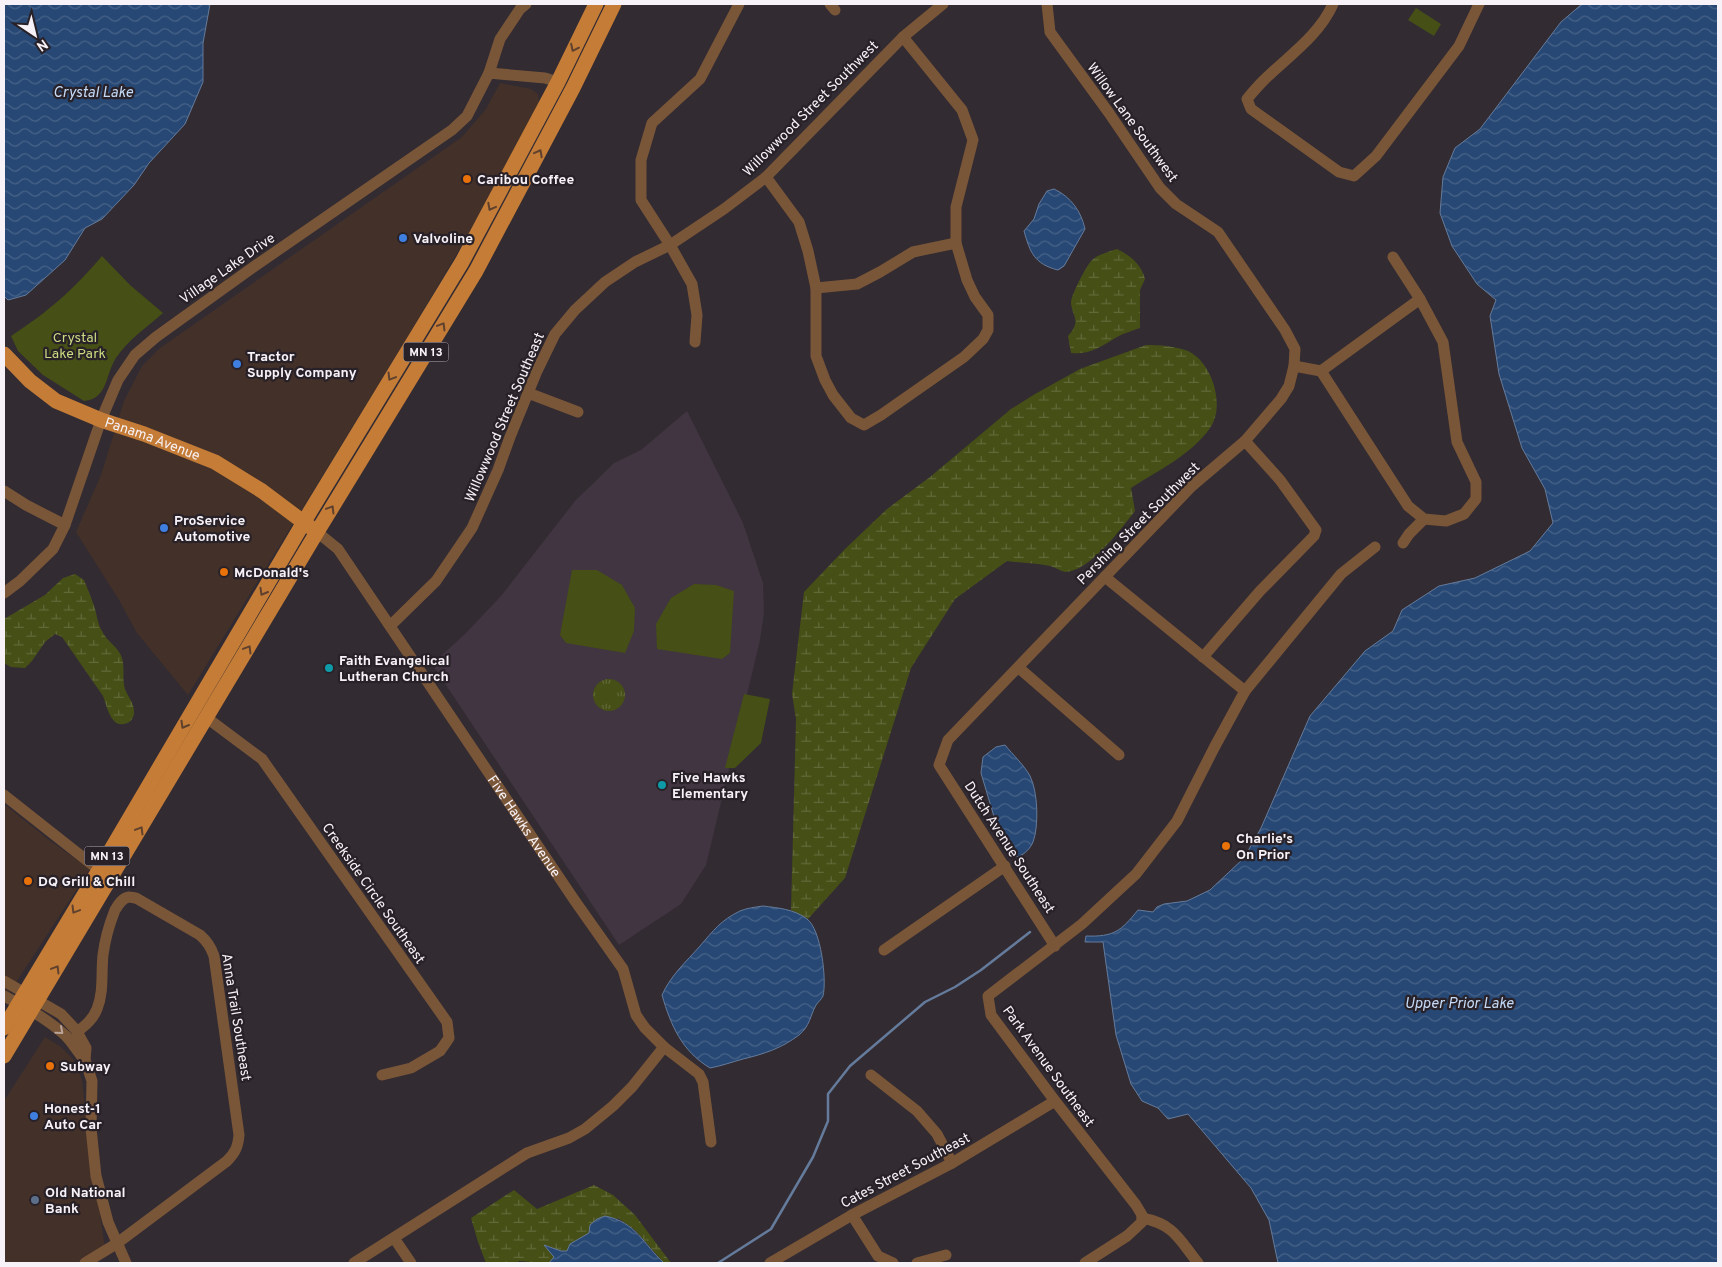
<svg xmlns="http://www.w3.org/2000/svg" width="1722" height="1267" font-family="Overpass,sans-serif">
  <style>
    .commercial { fill: #433129 }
    .built { fill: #403540 }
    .grass { fill: url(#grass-tufts) }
    .wetland { fill: url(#wetland-marsh) }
    .park { fill: #464f16 }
    .water { fill: url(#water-waves); stroke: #657b9b }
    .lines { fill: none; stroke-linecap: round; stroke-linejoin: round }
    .stream { stroke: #657b9b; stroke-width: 2.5 }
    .minor { stroke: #7a5638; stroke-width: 11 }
    .major { stroke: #c47c37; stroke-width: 15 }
    .oneway { stroke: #5f412d }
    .oneway2 { stroke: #b8a498 }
    .food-dot { fill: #e8710a; stroke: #282128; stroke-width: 2 }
    .shop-dot { fill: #3f7fe0; stroke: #282128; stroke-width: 2 }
    .culture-dot { fill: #0f9aa8; stroke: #282128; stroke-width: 2 }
    .service-dot { fill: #5c6f8a; stroke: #282128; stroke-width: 2 }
    .labels { text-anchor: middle; stroke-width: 4.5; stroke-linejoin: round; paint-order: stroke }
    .shield { fill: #282128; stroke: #b9b3b9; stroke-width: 1 }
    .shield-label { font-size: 12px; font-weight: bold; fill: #f7f2f7 }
    .street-label { font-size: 14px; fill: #f7f2f7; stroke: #282128 }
    .poi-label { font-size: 14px; font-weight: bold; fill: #f7f2f7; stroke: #282128; text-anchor: start }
    .park-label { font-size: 14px; fill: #cbdb82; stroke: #282128 }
    .water-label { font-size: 15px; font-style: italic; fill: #c6dbf8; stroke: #282128 }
  </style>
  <defs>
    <pattern id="grass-tufts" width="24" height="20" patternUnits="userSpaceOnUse" patternTransform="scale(1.25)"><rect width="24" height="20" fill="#464f16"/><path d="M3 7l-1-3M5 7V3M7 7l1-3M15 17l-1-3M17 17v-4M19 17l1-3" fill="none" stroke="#616939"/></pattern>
    <pattern id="wetland-marsh" width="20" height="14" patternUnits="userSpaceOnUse" patternTransform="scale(1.25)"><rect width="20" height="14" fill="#464f16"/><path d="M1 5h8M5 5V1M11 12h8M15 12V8" fill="none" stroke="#616939"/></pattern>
    <pattern id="water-waves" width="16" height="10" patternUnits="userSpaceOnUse" patternTransform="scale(1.25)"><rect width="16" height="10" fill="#274874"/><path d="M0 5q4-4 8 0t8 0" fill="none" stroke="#476389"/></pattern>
  </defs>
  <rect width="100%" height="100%" fill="#322b32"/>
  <path class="commercial" d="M500,83L531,89L538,94L539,103L479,216L405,341L188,695L137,633L119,600L76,532L101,475L124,401L142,366L160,348L462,137L486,109Z
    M4,804L49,840L90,869L4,1001Z
    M45,1037L61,1047L73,1059L82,1080L88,1132L105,1248L83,1263H4V1101Z"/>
  <path class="built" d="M687,411L743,523L763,583L764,613L760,640L706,865L681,904L619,945L432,664L465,634L501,596L575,501L614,463L641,450Z"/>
  <path class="grass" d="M593 695a16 16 0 1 1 32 0a16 16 0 1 1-32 0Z"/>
  <path class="wetland" d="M1117,249C1131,256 1141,264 1145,279L1140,290V328C1132,331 1124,333 1117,337C1102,346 1090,355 1071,353L1068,336C1082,320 1072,317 1071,303C1071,295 1086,266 1092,260C1099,254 1108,252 1117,249Z
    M1146,345C1160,345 1175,346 1188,351C1212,362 1226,406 1210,428C1191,455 1159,470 1131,488L1135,511C1121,529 1089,572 1065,572C1060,571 1055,567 1050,566C1036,563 1021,563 1007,561L955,599L911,668L845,878L808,919L791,910L796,719L792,694L804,592L844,550L887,509L930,477L1011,409L1035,394L1080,369Z
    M75,574L84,580C88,590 92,599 95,609C97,616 98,625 102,631C107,642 118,646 122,658C125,668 122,680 125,689C128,697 135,704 134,714C133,718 131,722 127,723C111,730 107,706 103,696L62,637L55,634L45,642L32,661L25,668L11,667L4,663V619L45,595L63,578Z
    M594,1185L613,1195L635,1215L671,1263H664L635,1230L618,1218L589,1233L568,1251H561L545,1245L554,1257L549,1263H532L530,1262L519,1261L517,1263H486L478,1242L471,1218L514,1190L537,1209Z"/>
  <path class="park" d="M1416,8L1441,24L1434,36L1408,20Z
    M102,256L130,285L163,313C147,327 128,340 116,358C105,375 108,399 84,401L43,375L18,351L11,336C48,312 73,290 102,256Z
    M572,570H597L622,585L635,608L634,631L625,653L566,643L560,635Z
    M694,584L716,585L734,591L730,653L722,659L657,649L656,624L671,598Z
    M744,694L770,699L761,743L735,768H725Z"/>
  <path class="water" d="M4,4H210L203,43V82L185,124L149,163L134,185L102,219L85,228L65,260L26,295L8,300L4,296Z
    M1582,4H1718V1263H1278L1269,1220L1251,1188L1188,1114L1168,1119L1158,1108L1142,1101L1131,1084L1116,1035L1103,942H1085L1086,936C1114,937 1121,931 1138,910L1153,912L1157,907L1164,904L1187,901L1210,890L1244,858L1261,828L1310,716L1365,651L1393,631L1402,610L1439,586L1475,578L1530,551L1553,523L1545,489L1522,448L1499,374L1490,316L1496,300L1477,284L1452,246L1440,213L1443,177L1455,148L1480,129L1561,22Z
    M1054,189C1071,197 1081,211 1085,229L1064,266L1058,270C1034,264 1030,252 1024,231L1034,219L1039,204L1047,191Z
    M1005,745C1013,755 1024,765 1030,776C1038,792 1039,826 1033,842C1030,849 1025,853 1019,857L1014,856L1001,840L981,773L983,757L996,747Z
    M763,906C778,908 794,909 807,919C821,929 827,980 823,996C821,1000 818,1002 816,1005C810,1016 810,1026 799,1035C782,1048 764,1054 743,1059C732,1062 721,1066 710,1068C682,1051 671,1026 662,995C671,975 686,962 700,946C713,931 721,920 740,911C747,908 756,907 763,906Z
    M605,1216C636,1222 643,1244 664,1263H549L554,1257L544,1245L561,1251H567L570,1244L589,1233L590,1225L597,1219Z"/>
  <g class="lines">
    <path class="stream" d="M718,1263L771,1229L813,1157L828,1121V1094L850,1066L925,1002L955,987L981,970L1030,932"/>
    <g class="minor">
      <path d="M830,4L835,10"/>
      <path d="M1047,4L1050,32L1109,113L1160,188L1176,204L1218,232L1285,330L1295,349L1294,366"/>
      <path d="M1333,4C1319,36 1287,57 1263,81C1257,87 1252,93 1247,99L1251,109L1339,172L1354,176L1376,156L1459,46L1479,4"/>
      <path d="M489,73L500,39L520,9L526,4"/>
      <path d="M766,177L799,222L808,251L816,288V356L825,380L833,395L851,418L864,425L881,415L964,357L983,339L988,330V315L975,297L967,280L956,243V207L973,140L962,110L903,37"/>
      <path d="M816,288L857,284L880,272L913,252L956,243"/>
      <path d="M695,342L697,315L692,284L670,245L641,200V160L652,123L700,79L739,4"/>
      <path d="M1321,371L1408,506L1424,519L1446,521L1464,514L1476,499V482L1457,442L1443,342L1420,299L1393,257"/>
      <path d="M528,393L578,412"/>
      <path d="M4,491L26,505L65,525"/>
      <path id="s1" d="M317,532L338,549L575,901L623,969L636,1015L645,1028L664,1047L699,1074L703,1082L711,1142"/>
      <path d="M1403,543L1409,534L1424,519"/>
      <path d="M1105,577L1245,691"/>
      <path d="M4,593L20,581L53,549L65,525L101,420L118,380L135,355L156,337L252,268L452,130L467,116L489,73L545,78L558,82"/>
      <path d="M390,626L436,581L472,528L498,470L510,437L537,371L555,334L575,310L605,282L635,262L670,245L724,209L766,177L903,37L943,4"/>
      <path d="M1203,657L1260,591L1314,536L1316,530L1280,480L1245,441"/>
      <path d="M1019,668L1119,755"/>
      <path d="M207,718L262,759L447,1022L449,1038L440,1051L411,1068L382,1075"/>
      <path d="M4,795L99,870"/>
      <path d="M1055,946L939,765L948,740L1192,486L1245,441L1281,399L1289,386L1294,366L1321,371L1420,299"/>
      <path d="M884,950L1005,866"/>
      <path d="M4,981L61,1014L76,1030L86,1048L85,1060L92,1081L91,1128L96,1176L108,1222L126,1263"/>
      <path d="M4,996C26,1007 48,1019 66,1036C73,1043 78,1053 85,1060"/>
      <path d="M77,1032C86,1025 93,1019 97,1009C104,992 101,973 103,955C105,939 109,925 115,910C118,905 122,898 129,897C131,897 134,898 136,898L200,935C207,941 211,947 214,956L239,1135C238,1147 235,1153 227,1161L116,1244L85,1263"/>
      <path d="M871,1075L917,1111L937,1134L952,1163"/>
      <path d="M852,1215L878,1256L893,1263"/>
      <path d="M1142,1218C1174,1224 1179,1239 1198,1263"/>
      <path d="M394,1238L411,1263"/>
      <path d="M354,1263L527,1153L569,1138L585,1129L613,1106L632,1087L664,1047"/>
      <path d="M770,1263L852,1215L952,1163L1055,1101"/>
      <path d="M917,1263L946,1255"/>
      <path d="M1085,1263L1127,1236L1142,1222V1215L1136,1205L1055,1101L991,1015L988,996L1082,924L1136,874L1177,821L1214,748L1245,691L1341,574L1375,547"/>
    </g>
    <g class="major">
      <path id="s2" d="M4,354L30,381L56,401L101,420L144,434L215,462L262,491L310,527"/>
      <path d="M4,1028L99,870L311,510L462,262L558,82L596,4"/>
      <path d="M4,1056L317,532L476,271L573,88L614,4"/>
    </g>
  </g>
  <defs><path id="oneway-chevron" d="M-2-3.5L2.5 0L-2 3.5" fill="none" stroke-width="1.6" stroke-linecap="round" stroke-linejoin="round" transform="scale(1.25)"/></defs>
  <g class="oneway">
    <use href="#oneway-chevron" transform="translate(574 48) rotate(116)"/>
    <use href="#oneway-chevron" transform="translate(539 153) rotate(-62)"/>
    <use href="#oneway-chevron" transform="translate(491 207) rotate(118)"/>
    <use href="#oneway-chevron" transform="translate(442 326) rotate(-59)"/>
    <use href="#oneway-chevron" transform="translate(391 377) rotate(121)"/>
    <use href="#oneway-chevron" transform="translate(331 509) rotate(-59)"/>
    <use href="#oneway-chevron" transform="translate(263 592) rotate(120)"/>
    <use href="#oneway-chevron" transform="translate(248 649) rotate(-59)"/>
    <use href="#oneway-chevron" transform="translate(184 725) rotate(120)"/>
    <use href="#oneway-chevron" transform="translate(140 830) rotate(-59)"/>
    <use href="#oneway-chevron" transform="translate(75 910) rotate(121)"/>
    <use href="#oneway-chevron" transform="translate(56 969) rotate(-59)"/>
  </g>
  <use class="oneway2" href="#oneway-chevron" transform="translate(60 1031) rotate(41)"/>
  <g class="food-dot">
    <circle cx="467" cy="179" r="5"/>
    <circle cx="224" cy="572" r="5"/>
    <circle cx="1226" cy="846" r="5"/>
    <circle cx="28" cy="881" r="5"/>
    <circle cx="50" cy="1066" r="5"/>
  </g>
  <g class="shop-dot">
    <circle cx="403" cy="238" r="5"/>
    <circle cx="237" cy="364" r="5"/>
    <circle cx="164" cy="528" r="5"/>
    <circle cx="34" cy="1116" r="5"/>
  </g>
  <g class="culture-dot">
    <circle cx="329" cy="668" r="5"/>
    <circle cx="662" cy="785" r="5"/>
  </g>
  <circle class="service-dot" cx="35" cy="1200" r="5"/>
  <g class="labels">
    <g class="shield">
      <rect x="403.5" y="342.5" width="45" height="19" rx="4"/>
      <rect x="84.5" y="846.5" width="45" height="19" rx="4"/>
    </g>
    <g class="shield-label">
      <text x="426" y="356">MN 13</text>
      <text x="107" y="860">MN 13</text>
    </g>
    <g class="street-label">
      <text transform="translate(810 108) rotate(-45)" y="5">Willowwood Street Southwest</text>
      <text transform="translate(1133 122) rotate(54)" y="5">Willow Lane Southwest</text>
      <text transform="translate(227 268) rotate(-35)" y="5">Village Lake Drive</text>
      <text transform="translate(504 417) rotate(-67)" y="5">Willowwood Street Southeast</text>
      <text dy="5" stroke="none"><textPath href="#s2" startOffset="174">Panama Avenue</textPath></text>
      <text transform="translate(1138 523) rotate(-45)" y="5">Pershing Street Southwest</text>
      <text dy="5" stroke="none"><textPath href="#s1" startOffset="361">Five Hawks Avenue</textPath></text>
      <text transform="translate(1010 847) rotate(57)" y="5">Dutch Avenue Southeast</text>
      <text transform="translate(374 893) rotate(55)" y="5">Creekside Circle Southeast</text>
      <text transform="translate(237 1017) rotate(81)" y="5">Anna Trail Southeast</text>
      <text transform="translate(1049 1066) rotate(54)" y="5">Park Avenue Southeast</text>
      <text transform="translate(905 1170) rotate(-28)" y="5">Cates Street Southeast</text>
    </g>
    <g class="poi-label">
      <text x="477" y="184">Caribou Coffee</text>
      <text x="413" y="243">Valvoline</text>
      <text x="247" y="361">Tractor<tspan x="247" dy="16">Supply Company</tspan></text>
      <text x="174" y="525">ProService<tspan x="174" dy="16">Automotive</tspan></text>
      <text x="234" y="577">McDonald's</text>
      <text x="339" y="665">Faith Evangelical<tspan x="339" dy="16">Lutheran Church</tspan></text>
      <text x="672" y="782">Five Hawks<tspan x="672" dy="16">Elementary</tspan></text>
      <text x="1236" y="843">Charlie's<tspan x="1236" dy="16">On Prior</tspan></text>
      <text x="38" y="886">DQ Grill &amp; Chill</text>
      <text x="60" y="1071">Subway</text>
      <text x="44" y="1113">Honest-1<tspan x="44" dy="16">Auto Car</tspan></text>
      <text x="45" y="1197">Old National<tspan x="45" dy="16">Bank</tspan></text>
    </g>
    <g class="park-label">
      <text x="75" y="342">Crystal<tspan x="75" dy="16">Lake Park</tspan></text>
    </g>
    <g class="water-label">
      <text x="93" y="97">Crystal Lake</text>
      <text x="1459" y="1008">Upper Prior Lake</text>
    </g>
  </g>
  <rect width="1722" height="1267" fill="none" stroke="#f7f2f7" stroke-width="10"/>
  <g transform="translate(35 35) rotate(145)" stroke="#282128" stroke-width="4" paint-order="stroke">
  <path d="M0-4L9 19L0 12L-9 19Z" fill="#f7f2f7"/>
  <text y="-8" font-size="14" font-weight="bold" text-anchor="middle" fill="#f7f2f7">N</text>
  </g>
</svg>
